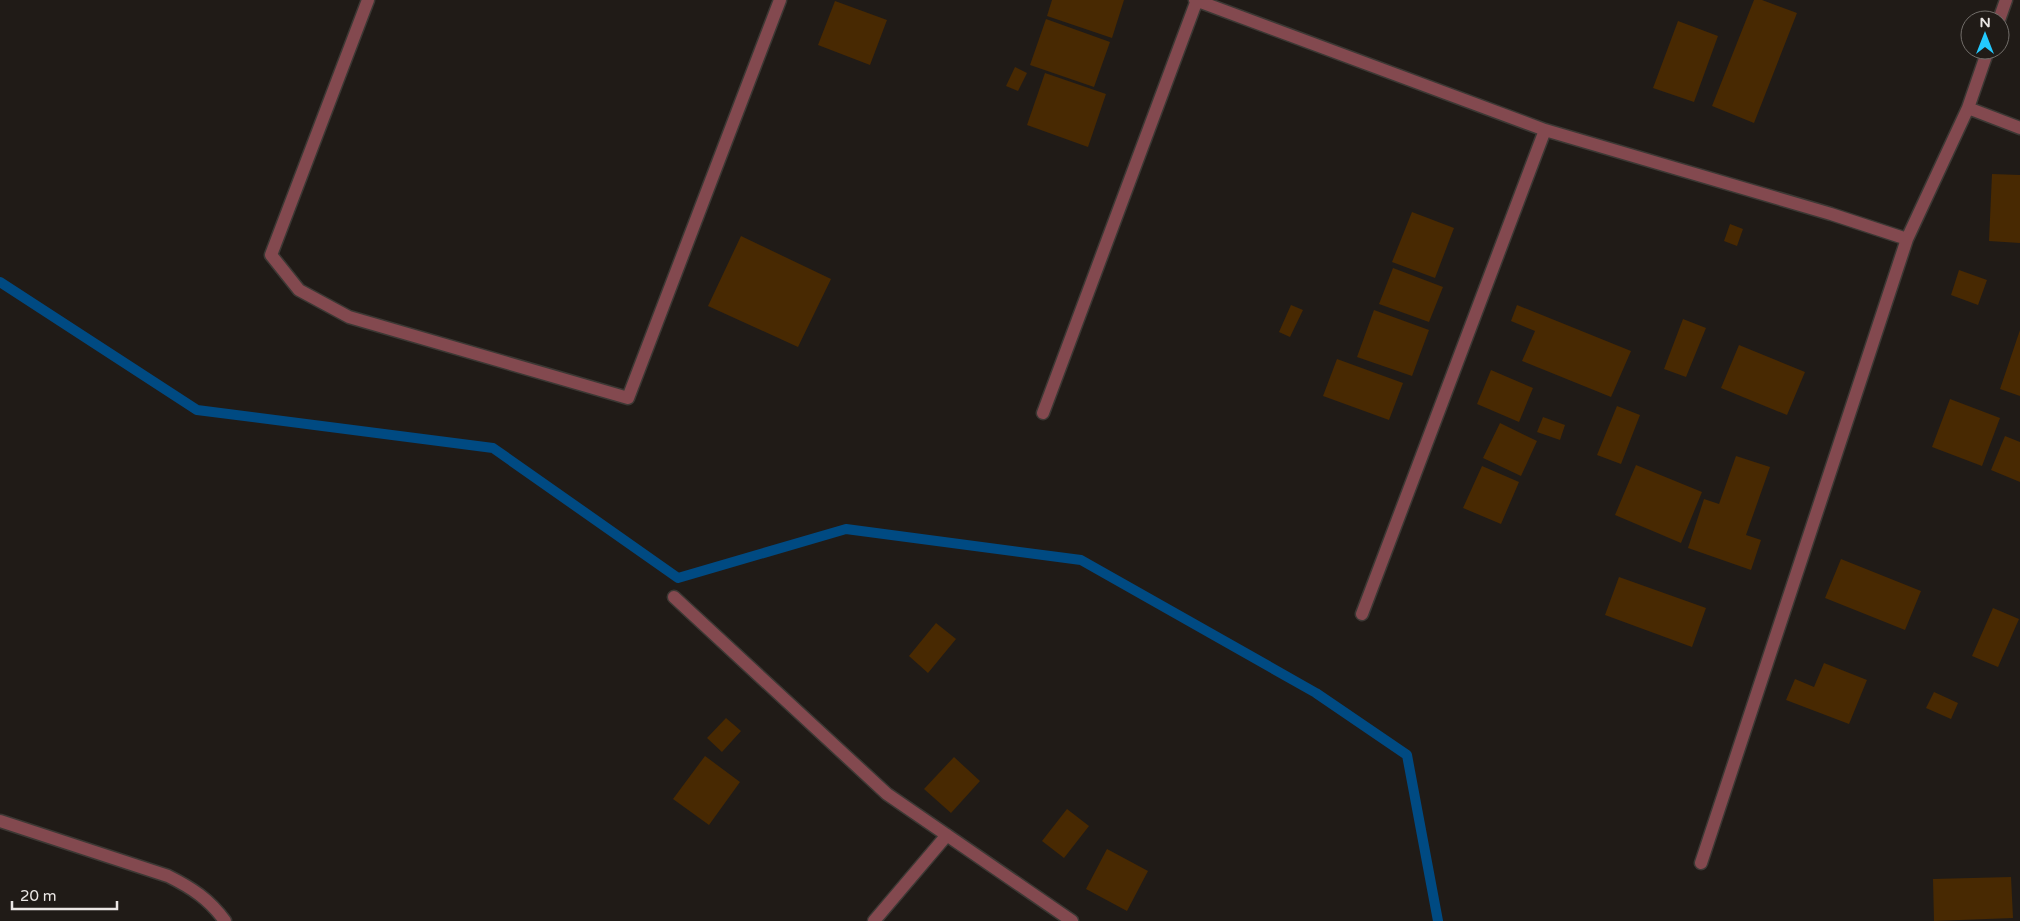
<svg xmlns="http://www.w3.org/2000/svg" width="2020" height="921" font-family="'Varela Round',sans-serif">
  <style>
    .lines { fill: none; stroke-linecap: round; stroke-linejoin: round }
    .stream { stroke: #004a82; stroke-width: 10 }
    .building { fill: #482902 }
    .minor-casing { stroke: #3c3834; stroke-width: 15 }
    .minor { stroke: #83494f; stroke-width: 12 }
  </style>
  <rect width="100%" height="100%" fill="#201b17"/>
  <g class="lines">
    <path class="stream" d="M0,282L197,410L493,448L678,578L846,529L1081,560L1316,693L1407,755L1438,921"/>
  </g>
  <path class="building" d="M1052,0H1124L1112,38L1047,16Z
    M1754,0H1762L1797,13L1754,123L1712,106Z
    M835,1L887,20L870,65L818,45Z
    M1046,19L1110,42L1094,87L1030,65Z
    M1678,21L1718,36L1694,102L1653,88Z
    M1015,67L1027,73L1018,91L1006,86Z
    M1045,73L1106,94L1088,147L1027,125Z
    M1992,174L2020,175V243L1989,241Z
    M1412,212L1454,228L1435,278L1392,262Z
    M1730,224L1743,229L1737,246L1724,241Z
    M741,236L831,279L798,347L708,306Z
    M1393,268L1443,287L1429,322L1379,304Z
    M1959,270L1987,280L1978,305L1951,295Z
    M1291,305L1303,310L1290,337L1279,332Z
    M1517,305L1631,351L1611,397L1522,361L1535,331L1511,321Z
    M1374,310L1429,330L1412,376L1357,357Z
    M1683,319L1706,328L1686,377L1664,369Z
    M2020,330V396L2000,389Z
    M1739,345L1805,372L1787,415L1721,388Z
    M1337,359L1403,383L1389,420L1323,396Z
    M1491,370L1533,388L1519,422L1477,404Z
    M1950,399L2000,418L1982,466L1932,447Z
    M1617,406L1640,415L1621,464L1597,455Z
    M1543,417L1565,425L1560,440L1537,432Z
    M1500,423L1537,441L1521,476L1483,458Z
    M2005,436L2020,442V482L1991,470Z
    M1736,456L1770,467L1746,535L1761,540L1751,570L1688,548L1704,499L1719,504Z
    M1636,465L1702,492L1681,543L1615,515Z
    M1482,466L1519,482L1501,524L1463,508Z
    M1841,559L1921,591L1905,630L1825,598Z
    M1619,577L1706,608L1692,647L1605,615Z
    M1993,608L2019,619L1998,667L1972,656Z
    M936,623L956,639L928,673L909,656Z
    M1824,663L1867,680L1849,724L1786,700L1795,679L1814,687Z
    M1934,692L1958,703L1951,719L1926,708Z
    M726,718L741,731L722,752L707,738Z
    M705,756L740,782L709,825L673,799Z
    M954,757L980,781L951,813L924,789Z
    M1067,809L1089,826L1064,858L1042,841Z
    M1107,849L1148,871L1127,911L1086,889Z
    M2011,877L2013,918L1934,921L1933,879Z"/>
  <g class="lines">
    <g class="minor-casing">
      <path id="minor" d="M368,0L271,255L299,290L349,317L628,398L780,0
        M1195,0L1545,130L1831,214L1907,239
        M1999,20L2006,0
        M1968,108L2020,128
        M1043,413L1197,0
        M674,597L887,794L1072,921
        M1362,614L1545,130
        M0,821L168,876C192,888 209,899 225,921
        M1701,863L1907,239L1968,108L1988,50
        M874,921L947,835"/>
    </g>
    <use href="#minor" class="minor"/>
  </g>
  <g transform="translate(1985 35)"><circle r="24" fill="#201b17" stroke="#716d69"/>
  <path d="M0-4L9 19L0 12L-9 19Z" fill="#23c9fe"/>
  <text y="-8" font-size="14" font-weight="bold" text-anchor="middle" fill="#ebe7e5">N</text>
  </g>
  <path d="M12 901v8h105v-8" fill="none" stroke="#ebe7e5" stroke-width="2.5"/>
  <text x="20" y="901" font-size="15" fill="#ebe7e5" stroke="#201b17" stroke-width="4" paint-order="stroke">20 m</text>
</svg>
